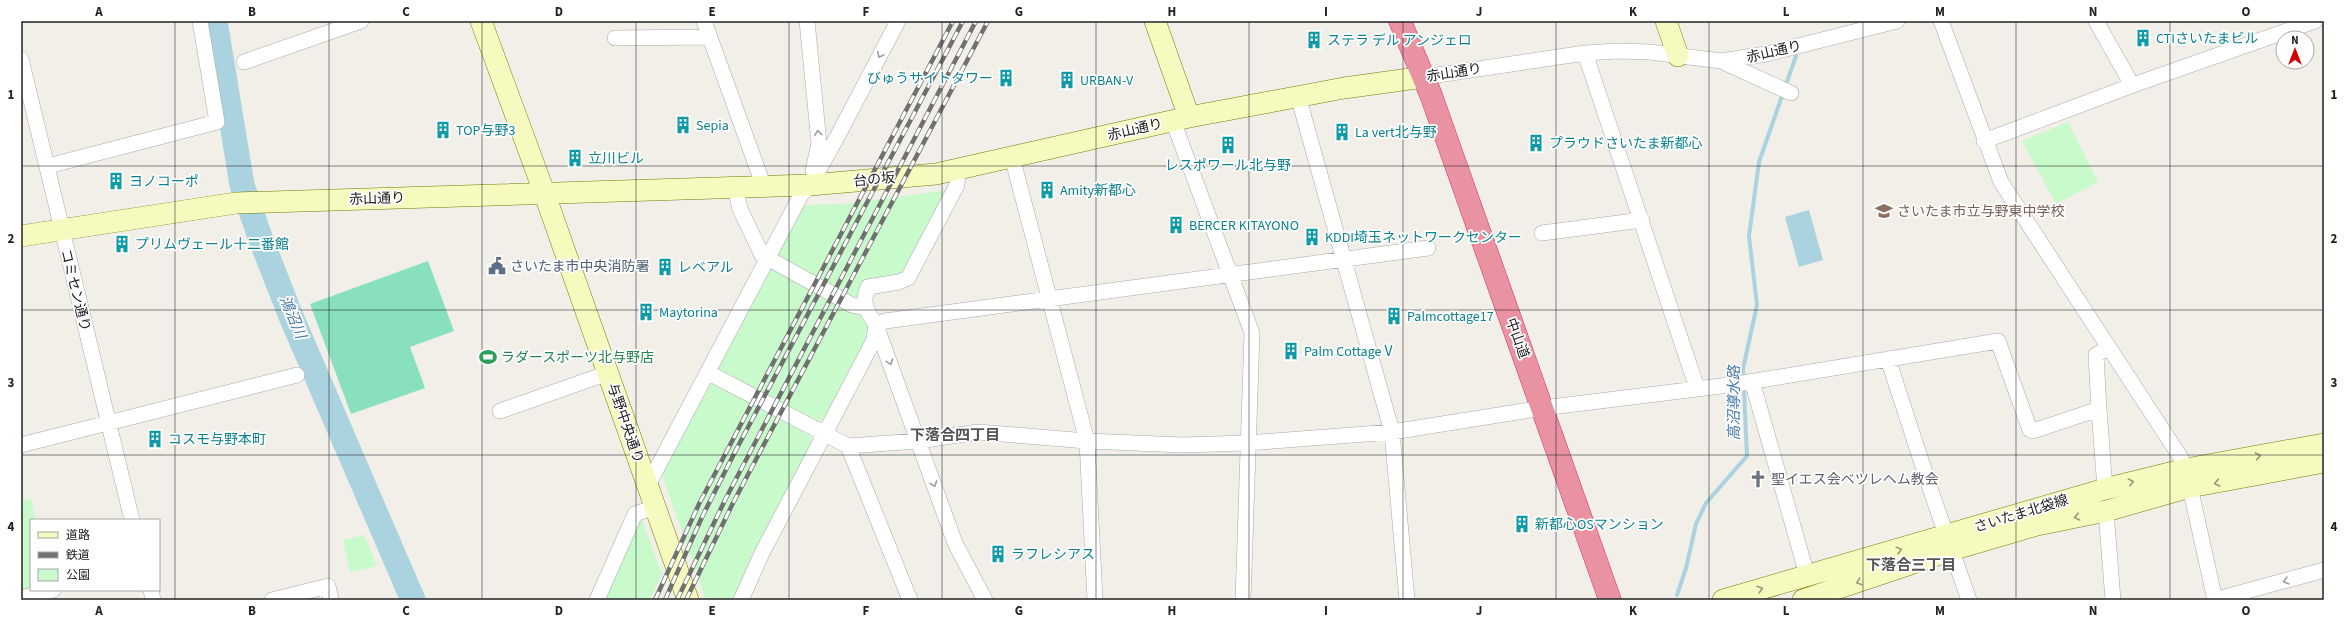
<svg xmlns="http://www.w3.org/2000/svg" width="2345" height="621" font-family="'Source Sans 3','Noto Sans JP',sans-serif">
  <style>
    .park { fill: #c8facc }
    .pitch { fill: #88e0be }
    .water { fill: #aad3df }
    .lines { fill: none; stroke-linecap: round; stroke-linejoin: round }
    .stream { stroke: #aad3df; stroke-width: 4 }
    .river { stroke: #aad3df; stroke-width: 25 }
    .street-casing { stroke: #a9a9a9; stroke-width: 16 }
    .secondary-casing { stroke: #707d05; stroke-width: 22 }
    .highway-casing { stroke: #dc2a67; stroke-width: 23 }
    .street { stroke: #fff; stroke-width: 15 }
    .secondary { stroke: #f7fabf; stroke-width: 21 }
    .highway { stroke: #e892a2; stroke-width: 22 }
    .rail-casing { stroke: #707070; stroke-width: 4.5 }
    .rail { stroke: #fff; stroke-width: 3; stroke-dasharray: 9; stroke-linecap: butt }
    .oneway { stroke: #9c9c9c }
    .oneway2 { stroke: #979978 }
    .grid { fill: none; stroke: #222; stroke-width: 1; stroke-opacity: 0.55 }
    .labels { text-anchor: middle; stroke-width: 3.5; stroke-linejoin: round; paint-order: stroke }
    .culture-label { font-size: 14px; fill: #0d838f; stroke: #fff; text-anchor: start }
    .street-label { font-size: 14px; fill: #222; stroke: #fff }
    .education-label { font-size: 14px; fill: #785e54; stroke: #fff; text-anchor: start }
    .service-label { font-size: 14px; fill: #4e5e75; stroke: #fff; text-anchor: start }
    .leisure-label { font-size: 14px; fill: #27864d; stroke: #fff; text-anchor: start }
    .worship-label { font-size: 14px; fill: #5b616d; stroke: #fff; text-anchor: start }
    .water-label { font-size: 15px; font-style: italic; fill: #4a7aab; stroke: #fff }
    .neighbourhood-label { font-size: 15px; font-weight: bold; fill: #555; stroke: #fff }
    .neatline { fill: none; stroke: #222; stroke-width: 1.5 }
    .grid-label { font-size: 13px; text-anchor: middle; font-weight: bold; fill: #222 }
  </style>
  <rect width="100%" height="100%" fill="#f2efe9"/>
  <path class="park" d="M2068,122L2098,182L2056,204L2022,141Z
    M949,190L907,268L897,277L863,284V316L870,331L825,417C814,424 811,431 811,444L733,600H706L662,475L804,205L841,204Z
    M31,498L36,520H31V590L21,593V501Z
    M641,517L662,574L650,600H601Z
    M364,535L377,566L350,572L343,540Z"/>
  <path class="pitch" d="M428,261L454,331L410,347L425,388L351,414L310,304Z"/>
  <path class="water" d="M1809,210L1823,260L1799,267L1785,217Z"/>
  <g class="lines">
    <path class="stream" d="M1677,595L1686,568L1696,524L1706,503L1747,456L1743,369L1757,305L1749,236L1759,162L1796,56"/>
    <path class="river" d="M215,21L242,185L260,237L290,314L413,600"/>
    <g class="street-casing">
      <path id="street" d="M704,21L764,187
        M807,21L819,143L813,171
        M1941,21L2001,182L2181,458L2186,469L2215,600
        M2096,21L2132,85
        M615,38L709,37
        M1585,53L1697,388
        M21,59L132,520
        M1721,61L1791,93
        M244,62L361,21
        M1424,77L1585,53L1618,51L1650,52L1721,61L1766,54L1897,21
        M1298,96L1392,432L1407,600
        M1173,121L1252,333L1243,600
        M1984,141L2136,84L2315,21
        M1012,157L1087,441L1095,600
        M48,166L217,122L200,21
        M958,169L957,185L908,278L899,282L868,287C861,304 867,311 876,325L955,543L985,600
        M735,187L740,209L762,255L852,305L865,308
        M1542,233L1642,220
        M876,325L885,321L1428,248
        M1888,359L1931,491L1969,600
        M709,373L848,446L918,441L978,432L1087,441L1182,445L1247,443L1392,432L1543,408L1737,384L1998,341L2030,430L2033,431L2099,409L2105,489
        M1752,381L1807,575
        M2099,409L2096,355L2108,348
        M500,411L608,373
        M21,445L297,375
        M848,446L910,600
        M647,487L801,195L810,185L836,139L898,21
        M2106,511L2113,600
        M151,590L153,600
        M21,598L53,590
        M272,600L328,586L331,600
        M597,600L635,514L655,507
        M741,600L762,553L874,340L876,325
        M2214,600L2324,570"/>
    </g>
    <g class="secondary-casing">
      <path id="secondary" d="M481,21L540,181L688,600
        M1155,21L1189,117
        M1666,21L1678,56
        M21,236L236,203L810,185L936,174L1189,117L1344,88L1424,77
        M1723,600L2105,489L2186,469L2324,444
        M1803,600L1952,550L2037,525L2106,511L2190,487L2324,462"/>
    </g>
    <g class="highway-casing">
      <path id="highway" d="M1400,21L1431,95L1610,600"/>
    </g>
    <use href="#street" class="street"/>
    <use href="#secondary" class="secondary"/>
    <use href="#highway" class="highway"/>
    <g class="rail-casing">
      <path id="rail" d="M655,600L699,504L953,21
        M665,600L702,517L736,450L963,21
        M677,600L725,500L976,21
        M686,600L733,503L988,21"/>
    </g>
    <use href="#rail" class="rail"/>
  </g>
  <defs><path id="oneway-chevron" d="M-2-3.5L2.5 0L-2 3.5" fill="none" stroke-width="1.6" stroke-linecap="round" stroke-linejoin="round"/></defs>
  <g class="oneway">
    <use href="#oneway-chevron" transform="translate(880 55) rotate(118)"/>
    <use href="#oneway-chevron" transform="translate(818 133) rotate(-96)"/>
    <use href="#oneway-chevron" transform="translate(890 362) rotate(70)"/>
    <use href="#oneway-chevron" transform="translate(934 484) rotate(70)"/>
    <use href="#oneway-chevron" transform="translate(2286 581) rotate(165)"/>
  </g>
  <g class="oneway2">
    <use href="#oneway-chevron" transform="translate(2258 456) rotate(-11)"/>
    <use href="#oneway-chevron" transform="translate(2131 482) rotate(-13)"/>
    <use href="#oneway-chevron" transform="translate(2217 483) rotate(169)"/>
    <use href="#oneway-chevron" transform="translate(2077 517) rotate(168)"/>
    <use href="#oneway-chevron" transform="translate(1899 550) rotate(-15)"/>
    <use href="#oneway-chevron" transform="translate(1859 582) rotate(161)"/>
    <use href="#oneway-chevron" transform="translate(1760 589) rotate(-17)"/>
  </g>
  <path class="grid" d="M175,21V600M329,21V600M482,21V600M636,21V600M789,21V600M942,21V600M1096,21V600M1249,21V600M1403,21V600M1556,21V600M1709,21V600M1863,21V600M2016,21V600M2170,21V600M21,166H2324M21,310H2324M21,455H2324"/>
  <defs>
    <g id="building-bare" transform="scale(1.38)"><path d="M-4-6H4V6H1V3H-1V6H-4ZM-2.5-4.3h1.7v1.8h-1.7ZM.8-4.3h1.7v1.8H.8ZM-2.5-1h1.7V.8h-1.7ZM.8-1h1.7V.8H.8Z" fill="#0f9aa8" stroke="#fff" stroke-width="2.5" paint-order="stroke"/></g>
    <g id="school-bare" transform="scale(1.38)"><path d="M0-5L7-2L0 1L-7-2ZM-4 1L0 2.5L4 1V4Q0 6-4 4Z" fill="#8d6e63" stroke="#fff" stroke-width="2.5" paint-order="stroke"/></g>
    <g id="civic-bare" transform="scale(1.38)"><path d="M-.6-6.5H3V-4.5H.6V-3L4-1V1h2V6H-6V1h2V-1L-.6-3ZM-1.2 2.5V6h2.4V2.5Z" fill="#5c6f8a" stroke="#fff" stroke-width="2.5" paint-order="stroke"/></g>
    <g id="stadium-bare" transform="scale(1.38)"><path d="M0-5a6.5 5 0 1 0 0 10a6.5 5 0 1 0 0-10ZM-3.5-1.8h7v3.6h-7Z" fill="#2e9e5b" stroke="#fff" stroke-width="2.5" paint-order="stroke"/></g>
    <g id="church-bare" transform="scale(1.38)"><path d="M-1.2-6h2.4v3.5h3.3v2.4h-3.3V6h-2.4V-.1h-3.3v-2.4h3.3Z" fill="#6b7280" stroke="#fff" stroke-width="2.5" paint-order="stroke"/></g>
  </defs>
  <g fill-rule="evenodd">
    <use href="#building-bare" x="2143" y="38"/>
    <use href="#building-bare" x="1314" y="40"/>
    <use href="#building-bare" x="1006" y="78"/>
    <use href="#building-bare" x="1067" y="80"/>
    <use href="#building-bare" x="683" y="125"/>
    <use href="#building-bare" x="443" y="130"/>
    <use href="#building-bare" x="1342" y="132"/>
    <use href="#building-bare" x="1536" y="143"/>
    <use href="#building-bare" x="1228" y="145"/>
    <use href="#building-bare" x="575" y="158"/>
    <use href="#building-bare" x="116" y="181"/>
    <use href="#building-bare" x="1047" y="190"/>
    <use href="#school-bare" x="1884" y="211"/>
    <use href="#building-bare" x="1176" y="225"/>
    <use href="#building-bare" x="1312" y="237"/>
    <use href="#building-bare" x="122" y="244"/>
    <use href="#civic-bare" x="497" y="266"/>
    <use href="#building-bare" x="665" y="267"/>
    <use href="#building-bare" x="646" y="312"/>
    <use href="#building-bare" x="1394" y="316"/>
    <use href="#building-bare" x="1291" y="351"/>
    <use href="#stadium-bare" x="488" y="357"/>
    <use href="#building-bare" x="155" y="439"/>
    <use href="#church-bare" x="1758" y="479"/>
    <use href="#building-bare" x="1522" y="524"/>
    <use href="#building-bare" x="998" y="554"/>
  </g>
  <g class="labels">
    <g class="culture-label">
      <text x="2156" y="43">CTIさいたまビル</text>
      <text x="1327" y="45">ステラ デル アンジェロ</text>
      <text x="993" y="83" text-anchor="end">びゅうサイトタワー</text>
      <text x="1080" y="85">URBAN-V</text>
      <text x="696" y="130">Sepia</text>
      <text x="456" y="135">TOP与野3</text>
      <text x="1355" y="137">La vert北与野</text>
      <text x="1549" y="148">プラウドさいたま新都心</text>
      <text x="588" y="163">立川ビル</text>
      <text x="1228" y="170" text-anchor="middle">レスポワール北与野</text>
      <text x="129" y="186">ヨノコーポ</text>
      <text x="1060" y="195">Amity新都心</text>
      <text x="1189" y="230">BERCER KITAYONO</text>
      <text x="1325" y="242">KDDI埼玉ネットワークセンター</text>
      <text x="135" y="249">プリムヴェール十二番館</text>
      <text x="678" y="272">レベアル</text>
      <text x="659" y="317">Maytorina</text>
      <text x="1407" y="321">Palmcottage17</text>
      <text x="1304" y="356">Palm CottageⅤ</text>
      <text x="168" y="444">コスモ与野本町</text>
      <text x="1535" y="529">新都心OSマンション</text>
      <text x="1011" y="559">ラフレシアス</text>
    </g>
    <g class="street-label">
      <text transform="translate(1774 51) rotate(-13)" y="5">赤山通り</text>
      <text transform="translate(1454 72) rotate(-9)" y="5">赤山通り</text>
      <text transform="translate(1135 129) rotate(-13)" y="5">赤山通り</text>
      <text transform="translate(874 179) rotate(-5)" y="5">台の坂</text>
      <text transform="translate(377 198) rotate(-2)" y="5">赤山通り</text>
      <text transform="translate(76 290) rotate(76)" y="5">コミセン通り</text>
      <text transform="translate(1518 338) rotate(70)" y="5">中山道</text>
      <text transform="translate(626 423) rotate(71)" y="5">与野中央通り</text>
      <text transform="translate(2021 513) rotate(-17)" y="5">さいたま北袋線</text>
    </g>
    <g class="education-label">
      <text x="1897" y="216">さいたま市立与野東中学校</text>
    </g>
    <g class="service-label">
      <text x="510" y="271">さいたま市中央消防署</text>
    </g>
    <g class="leisure-label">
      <text x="501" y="362">ラダースポーツ北与野店</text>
    </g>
    <g class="worship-label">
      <text x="1771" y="484">聖イエス会ベツレヘム教会</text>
    </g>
    <g class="water-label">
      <text transform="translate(293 317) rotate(67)" y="5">鴻沼川</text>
      <text transform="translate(1734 403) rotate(-90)" y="5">高沼導水路</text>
    </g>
    <g class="neighbourhood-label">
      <text x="955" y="440">下落合四丁目</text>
      <text x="1911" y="570">下落合三丁目</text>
    </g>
  </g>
  <rect width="2345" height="621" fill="none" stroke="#ffffff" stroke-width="44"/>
  <rect x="30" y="519" width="130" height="72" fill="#ffffff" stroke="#a7a7a7"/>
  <rect x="38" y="532" width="20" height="6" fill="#f7fabf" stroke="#a7a7a7"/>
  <text x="66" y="539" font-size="12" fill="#222222">道路</text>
  <rect x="38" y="552" width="20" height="6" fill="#707070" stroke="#a7a7a7"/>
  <text x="66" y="559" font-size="12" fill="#222222">鉄道</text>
  <rect x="38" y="569" width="20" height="12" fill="#c8facc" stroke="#a7a7a7"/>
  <text x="66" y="579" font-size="12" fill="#222222">公園</text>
  <g transform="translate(2295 50)"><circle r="19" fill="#ffffff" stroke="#a7a7a7"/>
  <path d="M0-3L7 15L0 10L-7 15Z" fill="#d40000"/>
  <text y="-6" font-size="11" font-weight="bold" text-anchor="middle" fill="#222222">N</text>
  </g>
  <rect x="22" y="22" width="2301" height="577" class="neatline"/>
  <g class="grid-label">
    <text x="99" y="16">A</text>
    <text x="252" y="16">B</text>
    <text x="406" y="16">C</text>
    <text x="559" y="16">D</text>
    <text x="712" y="16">E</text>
    <text x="866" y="16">F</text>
    <text x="1019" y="16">G</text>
    <text x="1172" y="16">H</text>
    <text x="1326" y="16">I</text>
    <text x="1479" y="16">J</text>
    <text x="1633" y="16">K</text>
    <text x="1786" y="16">L</text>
    <text x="1940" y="16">M</text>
    <text x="2093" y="16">N</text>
    <text x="2246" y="16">O</text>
    <text x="11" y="99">1</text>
    <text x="2334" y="99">1</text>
    <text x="11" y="243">2</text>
    <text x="2334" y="243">2</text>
    <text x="11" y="387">3</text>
    <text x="2334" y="387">3</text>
    <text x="11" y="531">4</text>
    <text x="2334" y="531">4</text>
    <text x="99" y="615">A</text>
    <text x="252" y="615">B</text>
    <text x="406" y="615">C</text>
    <text x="559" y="615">D</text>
    <text x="712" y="615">E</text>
    <text x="866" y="615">F</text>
    <text x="1019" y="615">G</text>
    <text x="1172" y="615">H</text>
    <text x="1326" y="615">I</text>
    <text x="1479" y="615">J</text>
    <text x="1633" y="615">K</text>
    <text x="1786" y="615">L</text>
    <text x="1940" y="615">M</text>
    <text x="2093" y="615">N</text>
    <text x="2246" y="615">O</text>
  </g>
</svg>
